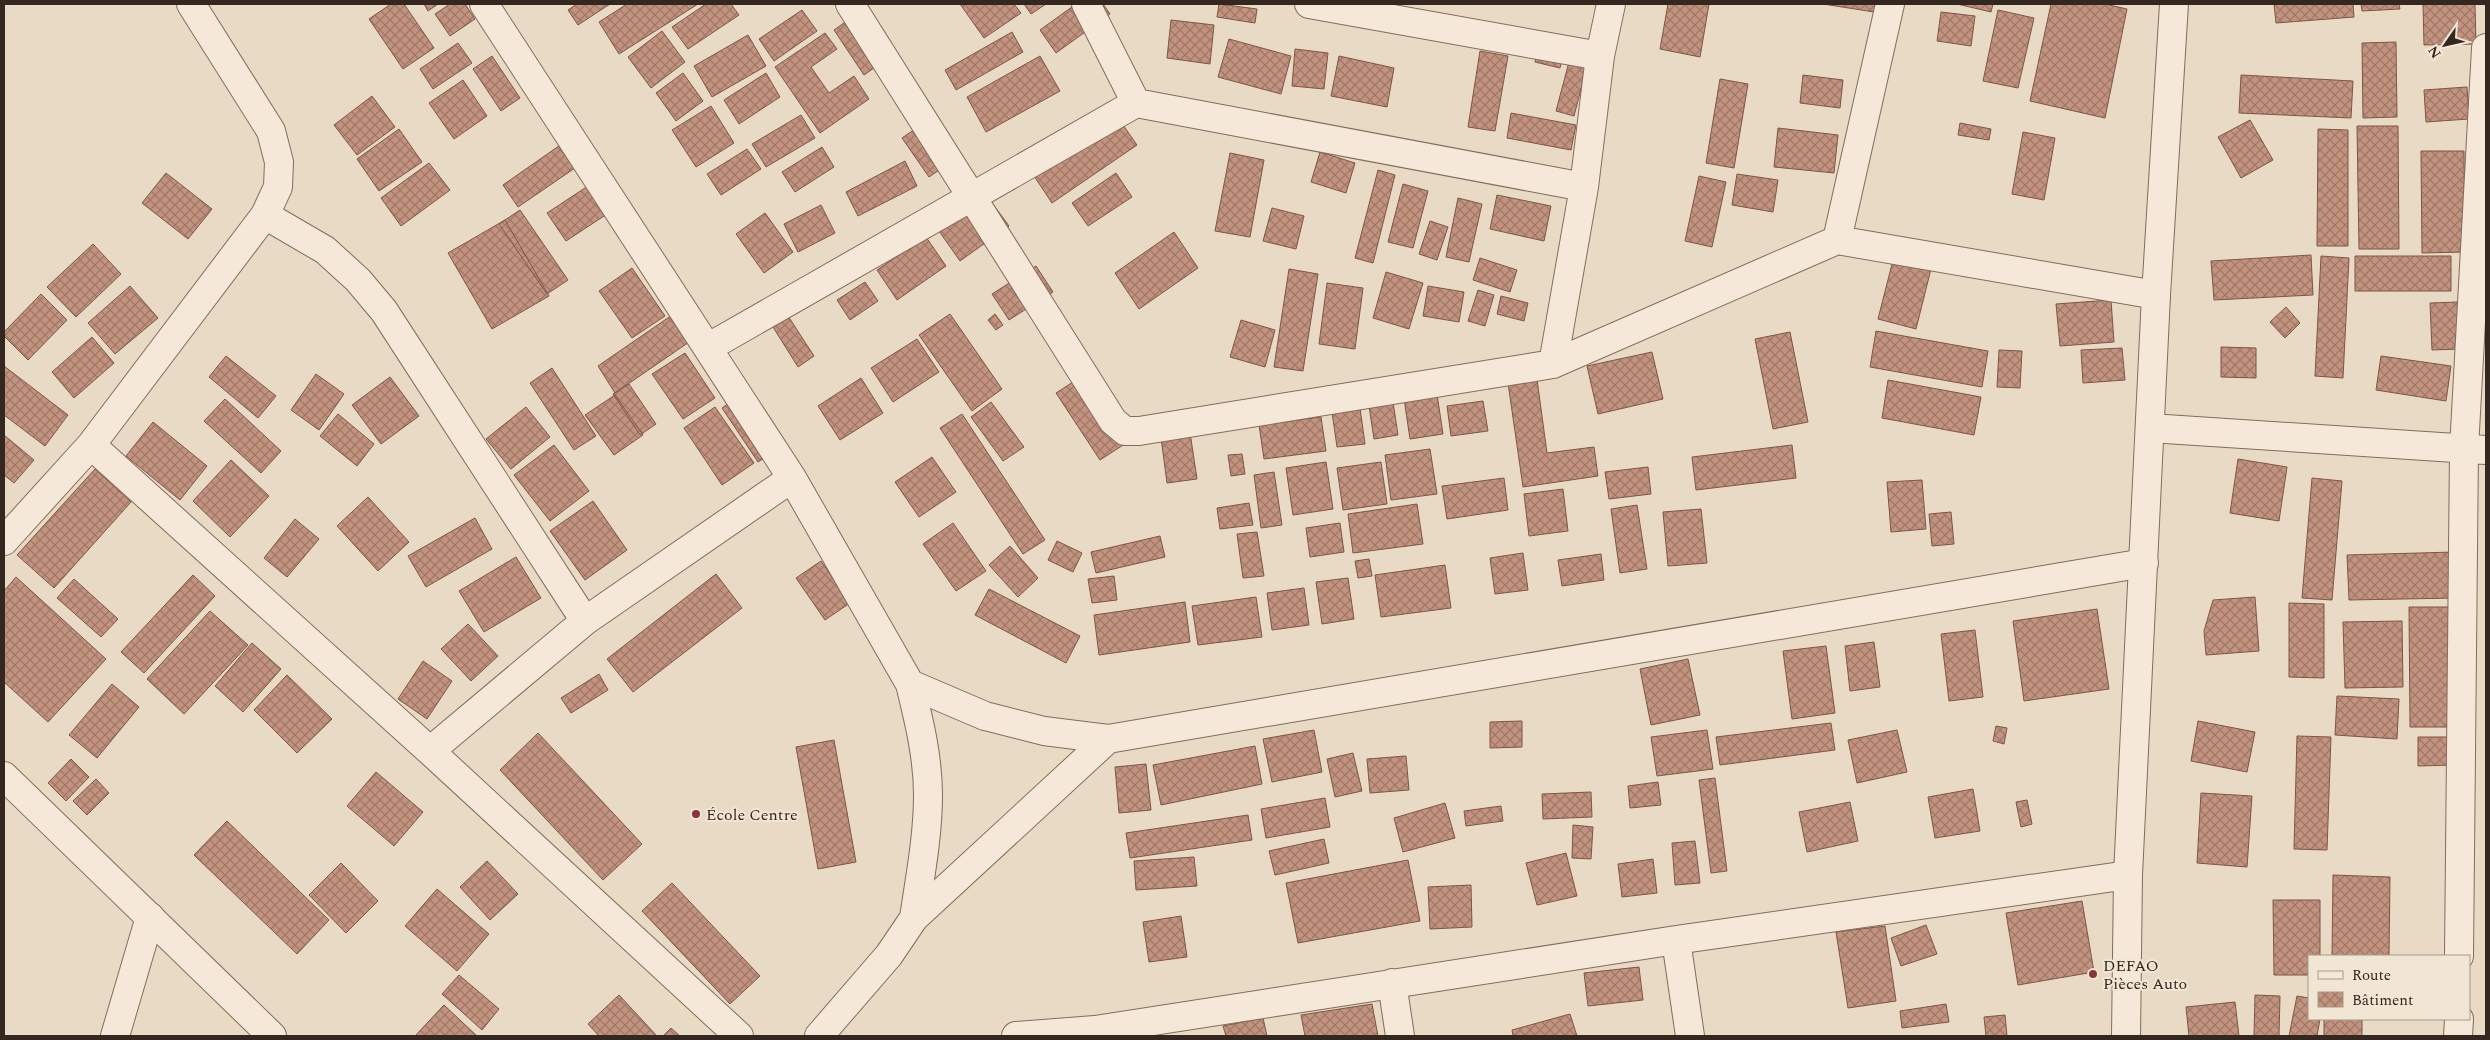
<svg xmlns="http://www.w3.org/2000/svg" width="2490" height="1040" font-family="Spectral,serif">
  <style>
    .building { fill: url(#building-cross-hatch); stroke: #7e5546 }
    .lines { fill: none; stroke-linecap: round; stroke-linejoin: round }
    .minor-casing { stroke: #826c5d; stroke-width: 30 }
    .tertiary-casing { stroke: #826c5d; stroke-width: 30 }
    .minor { stroke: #f5e8d8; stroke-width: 28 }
    .tertiary { stroke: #f5e8d8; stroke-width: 28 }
    .poi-dot { fill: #8a343f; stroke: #f1e5d4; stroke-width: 2 }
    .labels { text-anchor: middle; stroke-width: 4; stroke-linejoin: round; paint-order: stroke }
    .poi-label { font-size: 16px; fill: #342720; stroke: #f1e5d4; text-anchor: start }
  </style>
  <defs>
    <pattern id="building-cross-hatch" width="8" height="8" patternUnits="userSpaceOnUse" patternTransform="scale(1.25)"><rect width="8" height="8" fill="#c39380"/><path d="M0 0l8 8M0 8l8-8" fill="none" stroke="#9f7868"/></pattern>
  </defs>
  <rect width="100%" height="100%" fill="#e9dac5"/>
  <path class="building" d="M391,4H404L434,48L403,69L369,19Z
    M424,4H438L428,11Z
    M450,4H465L475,19L450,36L435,14Z
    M577,4H610L578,25L568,10Z
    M627,4H698L619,54L599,22Z
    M706,4H731L739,15L688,49L672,27Z
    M960,4H1014L1021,13L984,38Z
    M1024,4H1046L1031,14Z
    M1076,4H1103L1110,14L1056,53L1040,30Z
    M1219,4L1257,9L1255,23L1217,17Z
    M1668,4H1709L1700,57L1660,49Z
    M1823,4H1876L1874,12Z
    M1957,4H1993L1991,12Z
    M2051,4H2105L2127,9L2105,118L2030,101Z
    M2274,4H2353L2354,17L2276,23Z
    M2361,4H2399L2400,9L2362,11Z
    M2423,4H2475L2476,44L2424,45Z
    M802,10L817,31L774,61L759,39Z
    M1998,10L2034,18L2018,88L1983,81Z
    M861,11L891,56L864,75L834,30Z
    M1941,12L1975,16L1971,46L1937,41Z
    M1171,20L1214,25L1210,64L1167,58Z
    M662,31L685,62L651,88L628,57Z
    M1012,32L1023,52L956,90L945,70Z
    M825,33L837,49L811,67L829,93L854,76L869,99L820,133L775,67Z
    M748,35L766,66L712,97L694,66Z
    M1229,39L1291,56L1281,94L1218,77Z
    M2396,42L2397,117L2363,118L2362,43Z
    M458,43L472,63L433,89L420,69Z
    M1295,49L1328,53L1324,89L1292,86Z
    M1538,49L1563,55L1560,68L1535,62Z
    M1480,51L1508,56L1495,131L1468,127Z
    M492,56L520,98L501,111L473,69Z
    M1040,56L1060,91L986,132L967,97Z
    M1339,56L1394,68L1387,107L1331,96Z
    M1569,62L1587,66L1574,116L1556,111Z
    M683,73L703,101L676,121L656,93Z
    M766,73L780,97L739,124L724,100Z
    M1803,75L1843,80L1840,108L1800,103Z
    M2241,75L2353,81L2351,118L2239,113Z
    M1720,79L1748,84L1734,168L1706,163Z
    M463,80L487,116L454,139L429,103Z
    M2467,87L2469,119L2426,122L2424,90Z
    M372,96L395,127L357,155L334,125Z
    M711,106L734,143L696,167L672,130Z
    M1511,113L1576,125L1571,150L1507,138Z
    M801,115L815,138L766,167L752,144Z
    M1116,115L1137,145L1052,203L1032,173Z
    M931,118L958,157L929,177L902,138Z
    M2250,120L2273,160L2241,178L2218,137Z
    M1960,123L1991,129L1989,140L1958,135Z
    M2357,126H2398L2399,249H2359Z
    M1778,128L1838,135L1834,173L1774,167Z
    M399,129L422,162L379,191L357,159Z
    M2318,129L2348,130V246H2317Z
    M2023,132L2055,138L2044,200L2012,194Z
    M576,134L591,157L518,207L503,185Z
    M822,147L834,167L795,192L782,172Z
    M747,149L761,169L721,195L707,174Z
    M2421,151H2464L2465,252L2422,253Z
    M1320,152L1355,163L1346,193L1311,182Z
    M1230,153L1264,160L1250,237L1215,231Z
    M905,161L917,186L858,216L846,192Z
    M429,163L450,190L401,226L381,198Z
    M1378,170L1395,175L1373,263L1355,258Z
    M166,173L212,209L188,239L142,203Z
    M1116,173L1132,197L1088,226L1072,203Z
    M1737,174L1778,180L1773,212L1732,205Z
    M1699,176L1726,182L1712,247L1685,241Z
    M591,184L610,212L566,241L547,213Z
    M1403,184L1428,191L1413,248L1388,242Z
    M1497,195L1551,206L1544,241L1490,229Z
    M987,196L1009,226L960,261L939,231Z
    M1458,198L1482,204L1469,262L1446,257Z
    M821,205L835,233L798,252L784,224Z
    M1272,208L1304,216L1296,249L1263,241Z
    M520,210L568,280L547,294L499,224Z
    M765,213L793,252L764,273L736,234Z
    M505,220L549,296L492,329L448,253Z
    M1430,221L1448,227L1437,260L1419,254Z
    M1174,232L1198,268L1139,309L1115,273Z
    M926,237L946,266L897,300L877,270Z
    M93,244L121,274L76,317L47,287Z
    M2311,255L2313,295L2214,300L2211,261Z
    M2321,256L2349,258L2343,378L2315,376Z
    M2355,256H2451V291H2355Z
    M1480,258L1517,270L1510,292L1473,280Z
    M1893,260L1931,269L1916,329L1878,319Z
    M1036,266L1053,292L1009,320L992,294Z
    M632,268L665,316L632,338L599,291Z
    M1289,269L1318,274L1303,371L1274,367Z
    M1386,272L1423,283L1409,329L1373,318Z
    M865,282L878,301L850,320L837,300Z
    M1327,283L1363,288L1355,349L1319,344Z
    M130,286L158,318L115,354L88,323Z
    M1428,286L1464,292L1459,322L1423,316Z
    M1478,290L1494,295L1485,326L1468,321Z
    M41,294L67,320L28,360L4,336V332Z
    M1501,296L1528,303L1524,321L1497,314Z
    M2111,300L2114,342L2060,346L2056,304Z
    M2458,302L2460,349L2432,350L2430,303Z
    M2286,307L2300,323L2285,338L2270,322Z
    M675,313L692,340L615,393L598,366Z
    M950,314L1002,389L972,411L919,335Z
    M995,314L1003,325L996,330L988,320Z
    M788,316L814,356L798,367L773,327Z
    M1241,320L1275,330L1265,367L1230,357Z
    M1876,331L1988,351L1982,387L1870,367Z
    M1790,332L1808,422L1773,429L1755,339Z
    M92,337L114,363L74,398L52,372Z
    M917,339L939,372L893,402L871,368Z
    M2221,347L2256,348V378L2221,377Z
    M2122,348L2125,380L2083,383L2081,350Z
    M1999,350L2022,351L2020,388L1997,387Z
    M1652,352L1663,399L1598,414L1587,366Z
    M685,353L715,398L683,419L652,374Z
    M226,356L276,396L258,418L209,377Z
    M2381,356L2451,366L2446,401L2376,390Z
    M4,366L68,415L45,446L4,415Z
    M552,368L596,436L574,450L530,383Z
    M1090,371L1134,438L1100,460L1056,393Z
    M1536,372L1547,453L1594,447L1598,476L1523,487L1507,376Z
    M316,374L344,394L319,430L291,410Z
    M390,377L419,416L381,444L352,405Z
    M861,378L883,413L840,440L818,406Z
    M1888,380L1981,397L1974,435L1882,418Z
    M1435,381L1443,434L1410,439L1402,385Z
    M629,384L656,424L640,435L613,394Z
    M615,395L643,435L614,455L585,415Z
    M740,395L777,449L758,462L722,408Z
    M225,399L281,451L261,473L204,421Z
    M1359,401L1365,444L1337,447L1331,405Z
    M1483,401L1488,431L1451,436L1447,406Z
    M991,402L1024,447L1003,461L971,417Z
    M1393,402L1398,435L1374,439L1369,406Z
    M526,407L550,437L511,469L486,439Z
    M715,407L754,463L722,485L684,428Z
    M338,414L374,444L357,466L320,436Z
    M962,414L1045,540L1023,554L940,428Z
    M1321,417L1326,451L1264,459L1259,425Z
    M153,422L207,466L180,500L126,456Z
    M1189,426L1197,479L1167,483L1160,430Z
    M4,435L34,460L14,483L4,475Z
    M554,445L589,491L550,521L514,475Z
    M1792,445L1796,478L1696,490L1692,457Z
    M1430,449L1437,494L1391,500L1385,455Z
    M1242,454L1245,474L1231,476L1228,455Z
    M932,457L956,492L919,517L895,482Z
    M2238,459L2287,467L2279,521L2230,513Z
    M231,460L269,496L230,537L193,501Z
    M1326,462L1333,509L1293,515L1286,468Z
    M1381,462L1387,504L1343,510L1337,468Z
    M1648,467L1651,494L1609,499L1605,472Z
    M95,469L131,502L54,588L17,555Z
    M1274,472L1282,525L1261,528L1254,475Z
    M1504,478L1508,510L1447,519L1442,486Z
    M2312,478L2342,481L2332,600L2302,598Z
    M1922,480L1926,529L1891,532L1887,482Z
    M1563,489L1568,531L1529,536L1524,494Z
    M368,497L409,542L378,571L337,526Z
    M593,501L627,550L585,580L550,531Z
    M1249,503L1253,525L1220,529L1217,508Z
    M1417,504L1423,544L1353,553L1348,514Z
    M1637,505L1647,569L1620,573L1611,509Z
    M1701,509L1707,563L1668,566L1663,512Z
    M1951,512L1954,544L1932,546L1929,514Z
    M475,518L492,549L426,587L408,556Z
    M295,519L319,539L287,577L264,558Z
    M953,523L986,571L956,591L923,544Z
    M1340,523L1344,552L1310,557L1306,528Z
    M1257,532L1264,576L1243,578L1237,534Z
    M1160,536L1165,557L1096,573L1091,552Z
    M1057,541L1082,553L1073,572L1048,560Z
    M1010,546L1038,578L1018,597L989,565Z
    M2454,552L2456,598L2349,600L2347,555Z
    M1523,553L1528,590L1495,594L1490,558Z
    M1601,554L1604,580L1562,586L1558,560Z
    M516,557L541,598L484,632L459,591Z
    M1369,559L1372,576L1358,578L1355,561Z
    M821,561L850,603L825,620L796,578Z
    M1445,565L1451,608L1381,617L1375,575Z
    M716,574L742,608L633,692L607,659Z
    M193,575L215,596L144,673L121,652Z
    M1114,576L1117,600L1092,603L1088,579Z
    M16,577L106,659L48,722L4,682V591Z
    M1348,578L1354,619L1322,624L1316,582Z
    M74,579L118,619L101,637L57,598Z
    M1304,588L1309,625L1272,630L1267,593Z
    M989,589L1080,636L1066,663L975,615Z
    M1256,597L1262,637L1198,645L1192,606Z
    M2255,597L2259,651L2206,655L2204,631L2213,600Z
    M1185,602L1190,642L1099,655L1094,615Z
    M2289,603L2324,604V678L2289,677Z
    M2409,607H2452V727H2410Z
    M2097,609L2109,689L2024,701L2013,621Z
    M210,611L248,645L184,714L147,679Z
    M2402,621L2403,687L2345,688L2343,622Z
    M468,624L498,656L471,681L441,649Z
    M1975,630L1983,697L1949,701L1941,634Z
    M1874,642L1880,687L1850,691L1845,646Z
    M252,643L281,669L243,712L215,686Z
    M1826,646L1835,713L1792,719L1783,651Z
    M1688,659L1700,715L1651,725L1640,669Z
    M423,661L452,681L427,719L398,699Z
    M599,674L608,690L571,713L561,698Z
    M287,675L332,719L297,753L254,710Z
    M112,684L139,707L97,758L69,735Z
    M2337,696L2399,699L2397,739L2335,735Z
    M1522,721V747L1490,748V722Z
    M2198,721L2255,732L2247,772L2191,761Z
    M1831,723L1835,750L1720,765L1716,737Z
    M1996,726L2007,728L2004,744L1993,741Z
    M1314,730L1322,772L1272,782L1263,739Z
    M1707,730L1713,769L1657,776L1651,737Z
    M1897,730L1907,772L1857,783L1848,740Z
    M538,733L642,844L603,880L500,770Z
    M2297,736L2331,737L2327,850L2294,849Z
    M2418,737H2453V765L2418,766Z
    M834,740L856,862L818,869L796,747Z
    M1255,746L1262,784L1161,805L1153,765Z
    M1353,753L1362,791L1335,797L1327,759Z
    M1406,756L1409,790L1370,793L1367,759Z
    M71,759L89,777L66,801L48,783Z
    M1146,764L1151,810L1119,813L1115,767Z
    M376,772L423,812L394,846L347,806Z
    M1715,778L1727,871L1711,873L1699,780Z
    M96,779L109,793L87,815L73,801Z
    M1658,782L1661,805L1630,808L1628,786Z
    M1973,789L1980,831L1935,838L1928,797Z
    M1591,792L1592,817L1543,819L1542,794Z
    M2201,793L2252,796L2247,867L2197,863Z
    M1325,798L1330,827L1266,838L1261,809Z
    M2027,800L2032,824L2021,827L2016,802Z
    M1850,802L1858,841L1807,852L1799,812Z
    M1445,803L1455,838L1403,852L1394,818Z
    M1501,806L1503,821L1466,826L1464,811Z
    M1248,815L1252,840L1130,858L1126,833Z
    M227,821L329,920L297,954L194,855Z
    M1573,825L1593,827L1591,859L1572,858Z
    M1324,839L1329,863L1275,875L1269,851Z
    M1695,841L1700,883L1675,885L1672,843Z
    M1566,853L1577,896L1537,905L1526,863Z
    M1194,857L1197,886L1136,890L1134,861Z
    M1653,859L1657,893L1622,897L1618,864Z
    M1408,860L1420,921L1298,943L1286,883Z
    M487,861L518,894L490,920L460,887Z
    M341,863L378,901L346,933L309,895Z
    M2333,875L2390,877L2389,956H2332Z
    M672,883L760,976L730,1004L642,911Z
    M1471,885L1472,927L1430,929L1428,887Z
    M437,889L489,934L457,971L405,926Z
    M2273,900H2320V956H2309V975H2274Z
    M2082,901L2094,972L2018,985L2006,913Z
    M1181,916L1187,957L1149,962L1143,922Z
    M1926,925L1937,954L1901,966L1891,938Z
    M1885,926L1896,1001L1848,1008L1836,932Z
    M1639,967L1643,1000L1588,1006L1584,973Z
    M459,975L499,1009L482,1030L442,994Z
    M619,995L657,1036H599L588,1024Z
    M2255,995L2280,996L2279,1036H2254Z
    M2297,996L2309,998V1019H2320L2317,1036H2289Z
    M2235,1002L2239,1036H2189L2186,1007Z
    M1372,1004L1378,1036H1305L1301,1015Z
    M1946,1004L1949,1022L1902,1028L1900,1011Z
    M444,1005L477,1036H415Z
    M1570,1014L1577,1036H1513L1512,1030Z
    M2005,1015L2007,1036H1986L1984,1017Z
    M1263,1018L1267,1036H1226L1223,1026Z
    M2324,1019H2362V1036H2324Z
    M671,1028L680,1036H663Z"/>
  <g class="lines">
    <g class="minor-casing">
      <path id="minor" d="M191,4L271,131L279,162L278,187L265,215
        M484,4L792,478L910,684L985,716L1044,731L1108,739L2144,563
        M850,4L1113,421L1125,431H1139L1553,364L1837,240L1890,4
        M1086,4L1136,103
        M1309,4L1600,56
        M1837,240L2156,295
        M709,347L1136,103L1584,187
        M1553,364L1584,187L1600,56L1611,4
        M2150,428L2486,450
        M91,445L430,751L739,1036
        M4,541L91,445L265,215L325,250L358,280L384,311L585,621
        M910,684C919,721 928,757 928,795C928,836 920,877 914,918
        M430,751L585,621L792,478
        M1676,940L1690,1036
        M2459,956L2464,449L2486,48
        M1392,983L1400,1036
        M115,1036L150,917
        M819,1036L889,955L914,918L1108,739
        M1016,1036L1095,1030L1676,940L2128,875
        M2458,1036L2459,1019"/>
    </g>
    <g class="tertiary-casing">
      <path id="tertiary" d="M4,776L272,1036
        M2126,1036L2128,875L2156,295L2174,4"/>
    </g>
    <use href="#minor" class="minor"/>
    <use href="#tertiary" class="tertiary"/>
  </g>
  <g class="poi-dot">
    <circle cx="696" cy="814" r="5"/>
    <circle cx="2093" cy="974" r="5"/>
  </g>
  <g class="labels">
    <g class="poi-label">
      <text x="706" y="820">École Centre</text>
      <text x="2103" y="971">DEFAO<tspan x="2103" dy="18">Pièces Auto</tspan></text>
    </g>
  </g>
  <rect width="2490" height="1040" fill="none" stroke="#342720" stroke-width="10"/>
  <rect x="2308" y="955" width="162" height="65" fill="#f1e5d4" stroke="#a5998c"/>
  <rect x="2318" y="971" width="25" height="8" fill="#f5e8d8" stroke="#a5998c"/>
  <text x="2352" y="980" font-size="15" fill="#342720">Route</text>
  <rect x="2318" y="992" width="25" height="15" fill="url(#building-cross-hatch)" stroke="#a5998c"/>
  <text x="2352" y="1005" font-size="15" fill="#342720">Bâtiment</text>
  <g transform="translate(2445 45) rotate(236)" stroke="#f1e5d4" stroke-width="4" paint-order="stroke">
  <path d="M0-4L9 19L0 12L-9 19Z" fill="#342720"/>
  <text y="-8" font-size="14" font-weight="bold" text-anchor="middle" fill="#342720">N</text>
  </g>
</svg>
